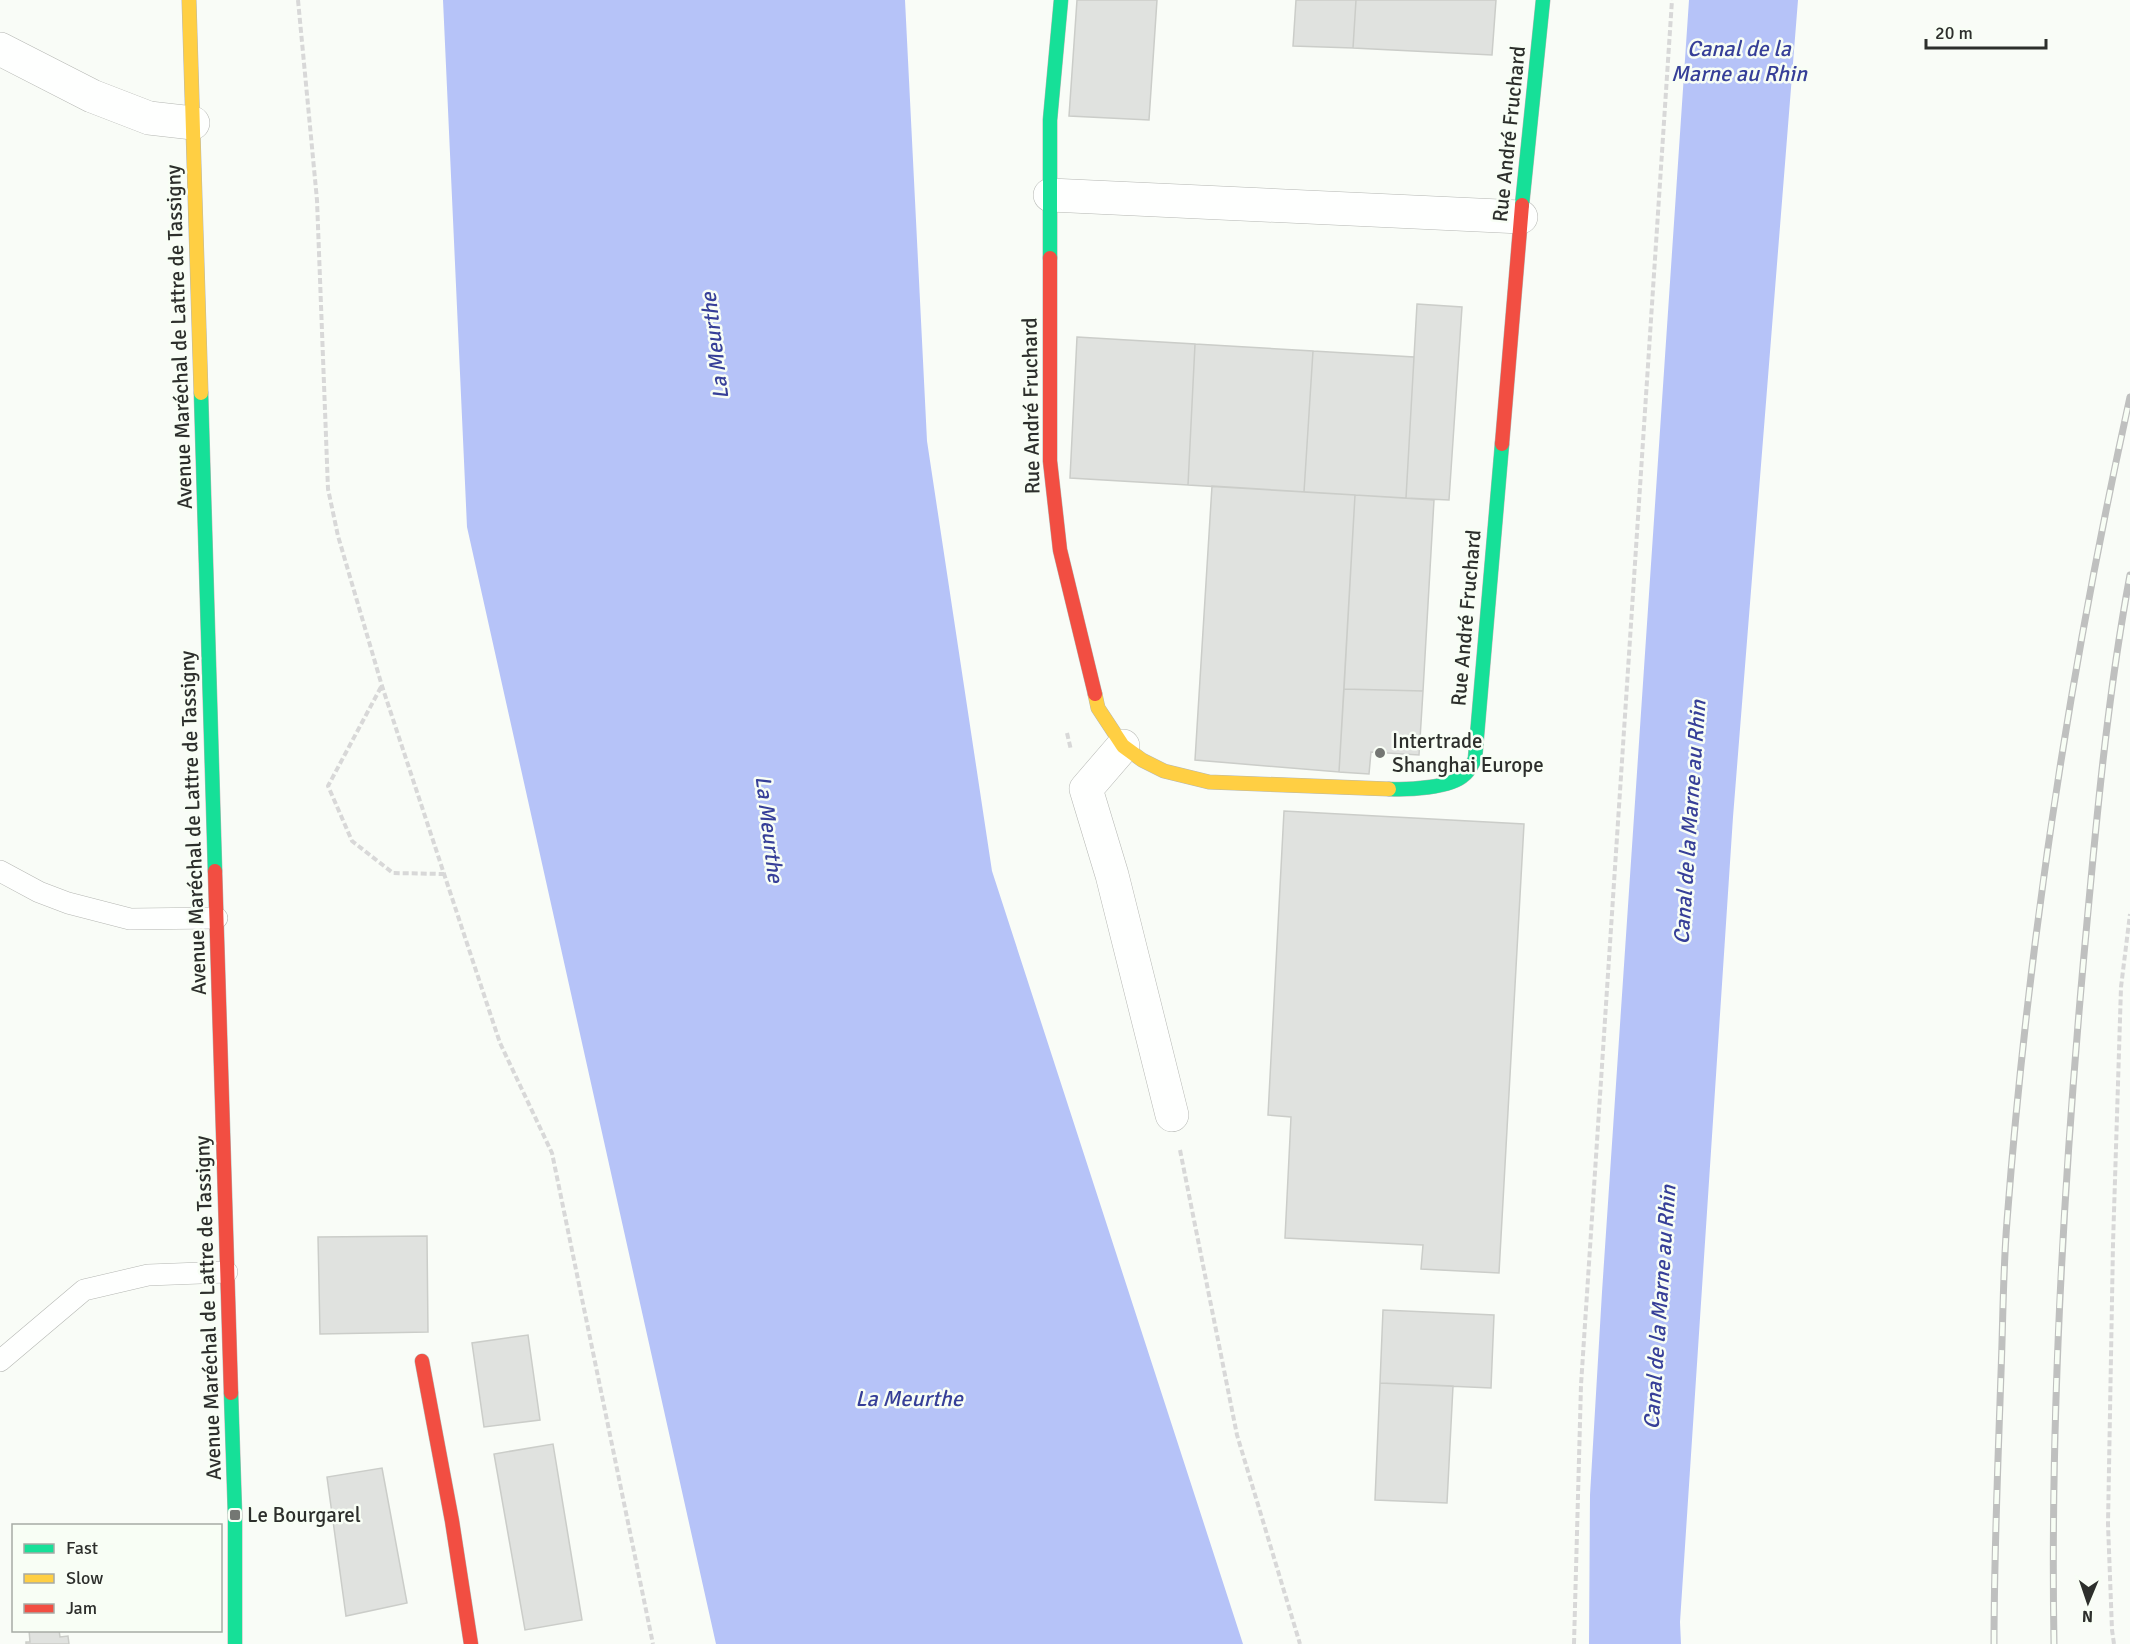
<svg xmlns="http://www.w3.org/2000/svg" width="2130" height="1644" font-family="Signika,sans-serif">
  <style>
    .water { fill: #b6c3f8 }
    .building { fill: #e0e2df; stroke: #cbcdc9; stroke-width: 1.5 }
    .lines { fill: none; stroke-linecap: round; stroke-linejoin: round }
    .lane-casing { stroke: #b5b7b3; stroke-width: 22 }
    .street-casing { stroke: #b5b7b3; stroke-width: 34 }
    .fast-casing { stroke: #b5b7b3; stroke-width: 15 }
    .slow-casing { stroke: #b5b7b3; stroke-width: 15 }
    .jam-casing { stroke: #b5b7b3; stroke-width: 15 }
    .path { stroke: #d8d8d8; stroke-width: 4; stroke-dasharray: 6 3; stroke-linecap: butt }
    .lane { stroke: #fefffe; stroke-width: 21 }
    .street { stroke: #fefffe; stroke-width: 33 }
    .fast { stroke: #16e098; stroke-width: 14 }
    .slow { stroke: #ffcf43; stroke-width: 14 }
    .jam { stroke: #f24e42; stroke-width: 14 }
    .rail-casing { stroke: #bfc0bf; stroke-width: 7 }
    .rail { stroke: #f8fef5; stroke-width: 4.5; stroke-dasharray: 14; stroke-linecap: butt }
    .poi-dot { fill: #747773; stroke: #f8fef5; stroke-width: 2 }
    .labels { text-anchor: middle; stroke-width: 5; stroke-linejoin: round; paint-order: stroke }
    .street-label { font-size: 21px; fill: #2d2f2c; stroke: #f8fef5 }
    .poi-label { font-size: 21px; fill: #2d2f2c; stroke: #f8fef5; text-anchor: start }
    .water-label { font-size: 22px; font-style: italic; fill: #363f98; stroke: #f8fef5 }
  </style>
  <rect width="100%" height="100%" fill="#f9fcf7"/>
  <path class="water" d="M443,0H905L927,441L992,871L1243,1644H716L467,527Z
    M1689,0H1798L1733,817L1680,1622L1681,1644H1589L1590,1495L1602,1292Z"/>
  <path class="building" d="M1077,0H1157L1149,120L1069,116Z
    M1296,0H1356L1353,48L1293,46Z
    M1356,0H1496L1492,55L1353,48Z
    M1417,304L1462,307L1449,500L1406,498Z
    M1077,337L1195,344L1188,485L1070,478Z
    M1195,344L1313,351L1304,492L1188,485Z
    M1313,351L1414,357L1406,498L1304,492Z
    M1212,486L1355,495L1339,772L1195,760Z
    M1355,495L1434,500L1423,691L1344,689Z
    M1344,689L1423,691L1419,755L1371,752L1369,774L1339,772Z
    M1284,811L1524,824L1499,1273L1421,1269L1423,1245L1285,1238L1291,1117L1268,1115Z
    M427,1236L428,1332L320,1334L318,1237Z
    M1383,1310L1494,1315L1491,1388L1380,1383Z
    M528,1335L540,1420L484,1427L472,1343Z
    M1380,1383L1453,1386L1447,1503L1375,1500Z
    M553,1444L582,1620L525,1630L494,1454Z
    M382,1468L407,1603L346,1616L327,1477Z
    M29,1630H59L60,1637L68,1636L69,1644H26V1642H30Z"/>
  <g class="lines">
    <g class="lane-casing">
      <path id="lane" d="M0,871L39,892L68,903L130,919L217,918
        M0,1361L84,1290L148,1275L227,1272"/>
    </g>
    <g class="street-casing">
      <path id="street" d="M0,49L92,96L149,118L193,123
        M1050,195L1521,217
        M1123,746L1086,789L1112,875L1172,1115"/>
    </g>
    <g class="fast-casing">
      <path id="fast" d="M1522,205L1543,0
        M1050,258V120L1061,0
        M201,393L215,871
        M1389,789C1407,790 1451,788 1464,775C1469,772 1472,764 1475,759L1502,444
        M231,1393L235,1515V1644"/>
    </g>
    <g class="slow-casing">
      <path id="slow" d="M189,0L201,393
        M1095,694L1098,708L1123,746L1142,760L1164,771L1209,782L1389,789"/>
    </g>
    <g class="jam-casing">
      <path id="jam" d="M1050,258V461L1060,550L1095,694
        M1502,444L1522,205
        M215,871L231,1393
        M422,1361L452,1521L471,1644"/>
    </g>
    <path class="path" d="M298,0L317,200L328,489L338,536L382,686L489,1010L500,1043L552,1153L653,1644
      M381,687L328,786L352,841L393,873L444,874
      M1067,733L1071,750
      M1180,1150L1237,1435L1300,1644
      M1574,1644L1581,1385L1672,0
      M2114,1644L2112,1630L2108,1524L2113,1244L2121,987L2130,914"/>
    <use href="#lane" class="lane"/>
    <use href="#street" class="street"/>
    <use href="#fast" class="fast"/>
    <use href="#slow" class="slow"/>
    <use href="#jam" class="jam"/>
    <g class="rail-casing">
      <path id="rail" d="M1994,1644C1994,1553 1998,1463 2001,1373C2003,1322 2003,1271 2007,1221C2028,944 2070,669 2130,397
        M2054,1644C2050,1418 2063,1191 2083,966C2095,835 2106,704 2130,575"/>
    </g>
    <use href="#rail" class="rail"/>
  </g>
  <g class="poi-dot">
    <circle cx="1380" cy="753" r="6"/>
    <rect x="229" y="1509" width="12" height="12" rx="3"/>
  </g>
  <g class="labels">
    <g class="street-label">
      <text transform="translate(1509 134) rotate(-84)" y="7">Rue André Fruchard</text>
      <text transform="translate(179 337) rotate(-92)" y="7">Avenue Maréchal de Lattre de Tassigny</text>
      <text transform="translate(1031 406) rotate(-91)" y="7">Rue André Fruchard</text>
      <text transform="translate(1466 618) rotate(-85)" y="7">Rue André Fruchard</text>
      <text transform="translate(193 823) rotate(-92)" y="7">Avenue Maréchal de Lattre de Tassigny</text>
      <text transform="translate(208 1308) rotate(-92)" y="7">Avenue Maréchal de Lattre de Tassigny</text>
    </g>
    <g class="poi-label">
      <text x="1392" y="748">Intertrade<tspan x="1392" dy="24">Shanghai Europe</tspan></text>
      <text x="247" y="1522">Le Bourgarel</text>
    </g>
    <g class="water-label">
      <text x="1739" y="56">Canal de la<tspan x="1739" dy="25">Marne au Rhin</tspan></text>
      <text transform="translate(714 346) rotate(-97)" y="8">La Meurthe</text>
      <text transform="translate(1689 822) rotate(-86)" y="8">Canal de la Marne au Rhin</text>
      <text transform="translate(770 829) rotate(83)" y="8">La Meurthe</text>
      <text transform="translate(1659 1307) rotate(-86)" y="8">Canal de la Marne au Rhin</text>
      <text x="909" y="1406">La Meurthe</text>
    </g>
  </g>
  <rect x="12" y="1524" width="210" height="108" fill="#f8fef5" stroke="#a7aba5" stroke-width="1.5"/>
  <rect x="24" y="1544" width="30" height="9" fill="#16e098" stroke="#a7aba5" stroke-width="1.5"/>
  <text x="66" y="1554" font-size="18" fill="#2d2f2c">Fast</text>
  <rect x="24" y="1574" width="30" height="9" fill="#ffcf43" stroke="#a7aba5" stroke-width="1.5"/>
  <text x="66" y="1584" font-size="18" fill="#2d2f2c">Slow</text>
  <rect x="24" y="1604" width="30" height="9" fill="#f24e42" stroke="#a7aba5" stroke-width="1.5"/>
  <text x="66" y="1614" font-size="18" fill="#2d2f2c">Jam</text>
  <g transform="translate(2088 1602) rotate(182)" stroke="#f8fef5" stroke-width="4.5" paint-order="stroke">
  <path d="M0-4.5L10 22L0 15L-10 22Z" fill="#2d2f2c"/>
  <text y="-9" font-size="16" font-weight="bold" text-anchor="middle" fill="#2d2f2c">N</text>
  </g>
  <path d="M1926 39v9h120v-9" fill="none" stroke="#2d2f2c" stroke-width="3"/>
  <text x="1935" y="39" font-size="18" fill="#2d2f2c" stroke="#f8fef5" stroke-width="4.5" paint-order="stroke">20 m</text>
</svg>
